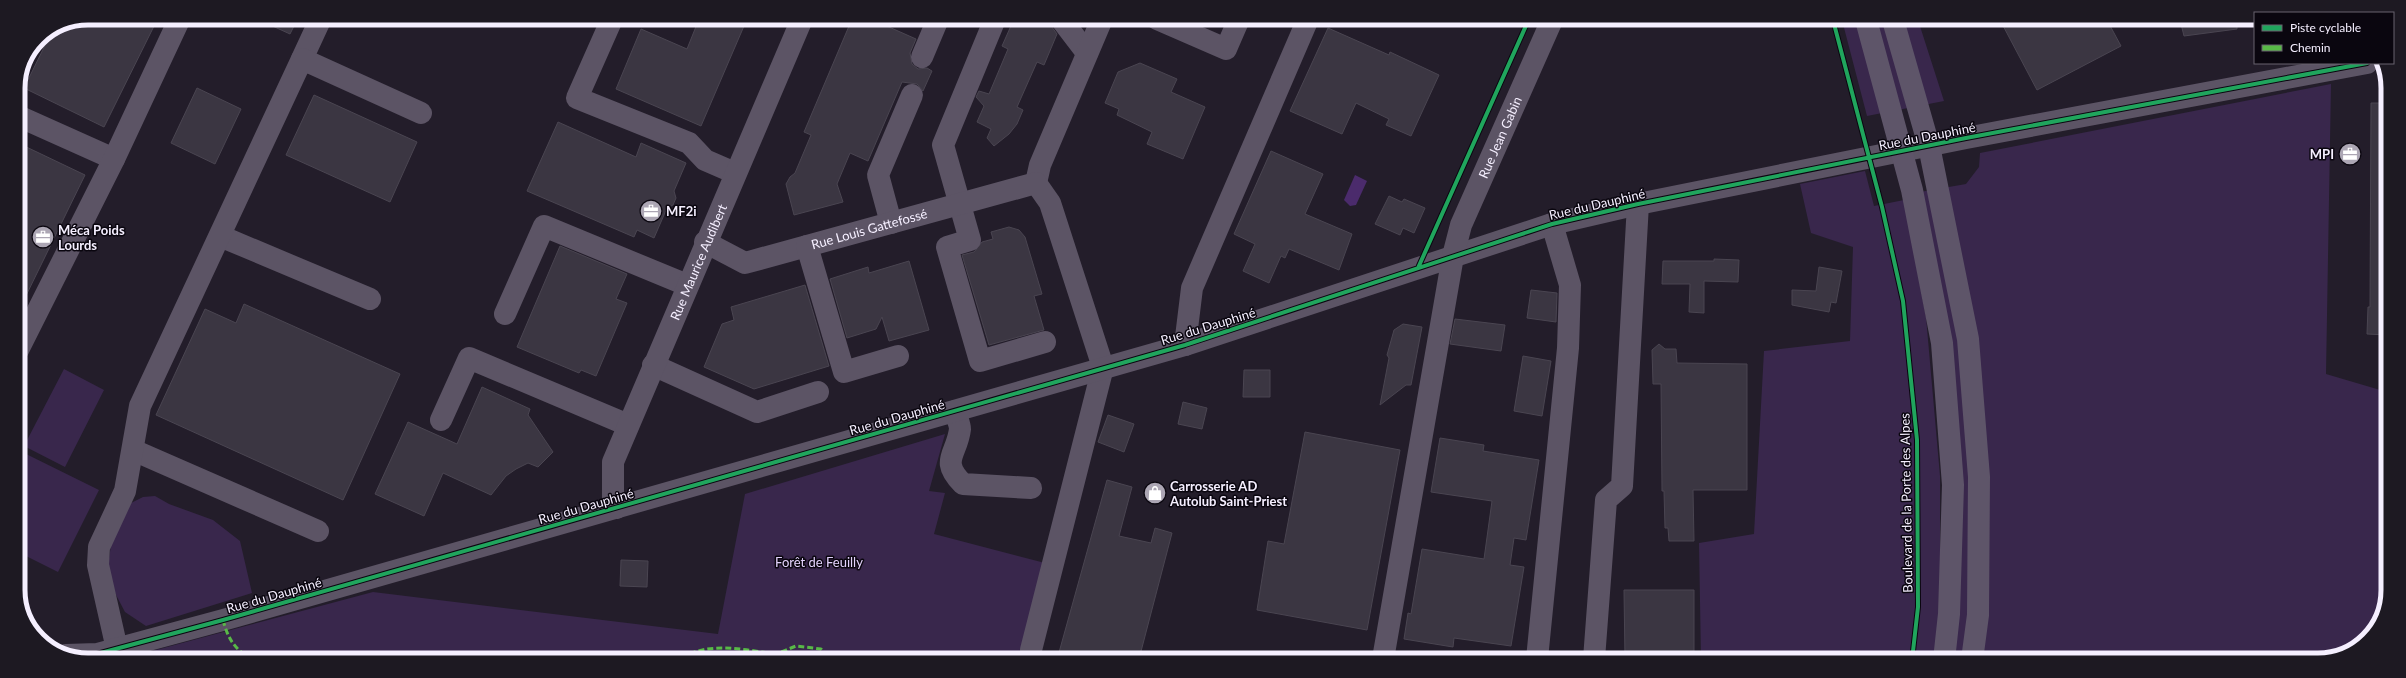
<svg xmlns="http://www.w3.org/2000/svg" width="2406" height="678" font-family="Lato,sans-serif">
  <style>
    .green { fill: #39274c }
    .water { fill: #4b2b6c }
    .building { fill: #3b3642; stroke: #4a4551 }
    .lines { fill: none; stroke-linecap: round; stroke-linejoin: round }
    .minor { stroke: #5c5465; stroke-width: 22 }
    .major { stroke: #5e5569; stroke-width: 22 }
    .quiet { stroke: #58b947; stroke-width: 3; stroke-dasharray: 6 3; stroke-linecap: butt }
    .cycleway-casing { stroke: #0a060f; stroke-width: 6 }
    .cycleway { stroke: #20a55d; stroke-width: 4 }
    .labels { text-anchor: middle; stroke-width: 3; stroke-linejoin: round; paint-order: stroke }
    .street-label { font-size: 13px; fill: #f5efff; stroke: #0a060f }
    .poi-label { font-size: 13px; font-weight: bold; fill: #f5efff; stroke: #0a060f; text-anchor: start }
    .park-label { font-size: 13px; fill: #e3d2fc; stroke: #0a060f }
    .rim { fill: none; stroke: #f5efff; stroke-width: 5 }
  </style>
  <rect width="100%" height="100%" fill="#231d2a"/>
  <path class="green" d="M1842,20H1918L1944,101L1867,116Z
    M2331,84L2326,374L2387,392L2386,608L2361,645L2318,660H1954L1956,638L1920,192L1966,184L1979,167L1980,153Z
    M1865,171L1874,206L1904,200L1926,317L1940,476V602L1935,660L1701,659L1699,543L1754,534L1764,351L1850,341L1853,247L1811,233L1800,184Z
    M64,369L104,390L65,467L24,446Z
    M945,434L929,491L945,493L934,534L1045,563L1018,659L126,658L373,592L718,634L745,494Z
    M22,452L99,490L58,572L18,552V459Z
    M155,496L169,504L213,520L240,541L252,593L146,626L125,612L115,593L108,566L111,545L131,503L143,497Z"/>
  <path class="water" d="M1355,175L1367,181L1356,205L1350,206L1344,200Z"/>
  <path class="building" d="M88,18H158L104,127L24,88L53,29L61,23Z
    M255,18H298L290,34Z
    M699,19H747L701,126L616,89L641,29L687,49Z
    M852,19H871L916,39L910,53L912,64L918,69L927,68L932,71L923,91L917,84L902,82L868,161L850,153L837,184L843,202L794,215L786,184L790,177L795,173L811,135L804,132Z
    M1014,19H1041L1049,23L1057,34L1044,65L1037,62L1017,107L1023,110L1017,124L1009,134L994,146L987,138L991,129L977,122L984,106L976,97L979,91L989,94L1008,49L1002,46Z
    M2000,20H2107L2121,46L2037,90Z
    M2180,20H2237V29L2184,36Z
    M1328,28L1389,55L1390,52L1439,75L1411,136L1386,125L1389,119L1356,103L1342,134L1290,111Z
    M1140,63L1177,79L1171,92L1205,107L1183,159L1147,144L1152,132L1117,115L1119,109L1105,103L1118,72Z
    M197,88L241,109L215,164L171,143Z
    M314,95L417,142L390,202L286,155Z
    M2371,103H2388L2387,335L2367,334L2368,307H2370Z
    M558,122L636,157L641,143L686,163L674,191L676,198L673,205L667,208L654,238L637,230L634,237L527,191Z
    M18,143L85,175L18,312Z
    M1271,151L1323,174L1305,214L1352,234L1339,270L1289,249L1285,258L1281,256L1269,283L1243,271L1255,244L1234,234Z
    M1389,196L1402,202L1404,199L1425,208L1414,233L1403,228L1400,235L1375,224Z
    M1009,227L1019,230L1025,237L1042,294L1034,296L1044,330L989,345L962,255L974,252L982,242L993,239L991,232Z
    M560,246L627,274L616,299L627,303L596,376L581,370L579,373L517,347Z
    M1714,259L1739,260L1738,282L1704,281V313L1689,312L1690,284H1662L1663,261H1714Z
    M909,261L929,330L889,341L882,317L876,329L847,338L830,279L868,267L869,273Z
    M1819,267L1842,271L1836,303L1831,302L1829,312L1792,305V290L1816,291Z
    M805,285L829,366L754,389L704,367L722,324L734,320L731,307Z
    M1531,290L1557,293L1556,322L1527,318Z
    M244,304L400,374L343,500L156,415L205,309L236,323Z
    M1455,319L1505,325L1501,351L1450,344Z
    M1403,324L1422,327L1411,385H1406L1380,405L1389,358L1387,355L1394,330Z
    M1659,344L1665,349H1676L1677,363L1747,364V490H1693L1694,541H1669L1668,528H1665L1664,491H1662L1661,384H1653L1652,350Z
    M1523,356L1551,361L1542,416L1514,411Z
    M1244,370H1270V397H1243Z
    M482,387L530,409L528,415L553,452L538,467L528,463L516,469L506,476L491,495L443,473L424,516L375,494L408,422L457,444Z
    M1183,402L1207,408L1202,429L1178,424Z
    M1108,415L1134,424L1124,452L1098,442Z
    M1305,432L1400,450L1367,630L1257,610L1268,541L1284,544Z
    M1440,438L1484,445L1483,451L1539,460L1526,540L1514,538L1510,565L1524,567L1511,646L1454,638L1453,647L1404,639L1408,613L1411,614L1422,549L1484,559L1492,501L1431,492Z
    M1107,480L1132,487L1119,536L1151,543L1155,528L1172,533L1139,659H1069L1058,656Z
    M621,560L648,561L647,587L620,586Z
    M1624,590H1694V659H1625Z"/>
  <g class="lines">
    <g class="minor">
      <path d="M612,19L577,98L689,143L705,160L735,173"/>
      <path d="M995,19L943,145L970,240L947,247L980,361L1045,342"/>
      <path d="M1061,19L1087,53"/>
      <path d="M1157,19L1226,49L1239,19"/>
      <path d="M922,57L938,19"/>
      <path d="M302,59L321,18"/>
      <path d="M18,116L114,159"/>
      <path d="M1036,183L1040,165L1102,19"/>
      <path d="M891,223L878,175L912,95"/>
      <path d="M220,236L370,299"/>
      <path id="s1" d="M705,242L745,263L1036,183L1050,203L1103,367L1031,650"/>
      <path d="M807,246L844,372L898,356"/>
      <path d="M505,314L544,226L687,285"/>
      <path d="M1185,345L1192,288L1308,19"/>
      <path d="M18,350L114,159L180,18"/>
      <path d="M653,365L757,412L818,392"/>
      <path d="M955,411C956,416 960,424 960,429C957,455 939,460 963,484L1031,488"/>
      <path d="M441,420L469,358L628,425"/>
      <path d="M133,450L318,531"/>
      <path id="s2" d="M616,508L613,499V462L802,19"/>
      <path d="M117,649L98,565L99,547L125,491L140,406L302,59L421,113"/>
      <path d="M66,655L97,654L223,620L1185,345L1552,224L1638,204L1966,138L2367,63"/>
      <path id="s3" d="M1383,659L1453,256L1461,225L1552,20"/>
      <path d="M1537,659L1568,348L1570,285L1552,224"/>
      <path d="M1594,659L1606,500L1622,486L1638,204"/>
    </g>
    <path class="major" d="M1866,20L1912,190L1942,343L1953,485L1949,614L1944,660
      M1893,20L1929,146L1968,339L1979,477L1978,615L1972,660"/>
    <path class="quiet" d="M223,620C228,638 233,647 249,658
      M775,657L776,654L796,646L821,649L830,658
      M682,658C710,641 745,650 776,654"/>
    <g class="cycleway-casing">
      <path id="cycleway" d="M1833,20L1882,207L1903,301L1917,440L1918,607L1912,660
        M1418,268L1529,19
        M66,655L97,654L223,620L1185,345L1552,224L1638,204L1966,138L2367,63"/>
    </g>
    <use href="#cycleway" class="cycleway"/>
  </g>
  <defs>
    <g id="office-disc" transform="scale(1.15)"><circle r="9.5" fill="#aca6b4" stroke="#0a060f"/><path d="M-6-3h4V-5.5h4V-3h4V5H-6ZM-1-4.5V-3h2v-1.5ZM-6 0V1H6V0Z" fill="#fff"/></g>
    <g id="shop-disc" transform="scale(1.15)"><circle r="9.5" fill="#aca6b4" stroke="#0a060f"/><path d="M-5-2.5h2.3a2.7 3.5 0 0 1 5.4 0H5L5.5 6h-11ZM-1.5-2.5h3a1.5 2.3 0 0 0-3 0Z" fill="#fff"/></g>
  </defs>
  <g fill-rule="evenodd">
    <use href="#office-disc" x="2350" y="154"/>
    <use href="#office-disc" x="651" y="211"/>
    <use href="#office-disc" x="43" y="237"/>
    <use href="#shop-disc" x="1155" y="493"/>
  </g>
  <g class="labels">
    <g class="street-label">
      <text transform="translate(1927 136) rotate(-11)" y="5">Rue du Dauphiné</text>
      <text dy="5" stroke="none"><textPath href="#s3" startOffset="537">Rue Jean Gabin</textPath></text>
      <text transform="translate(1597 204) rotate(-13)" y="5">Rue du Dauphiné</text>
      <text dy="5" stroke="none"><textPath href="#s1" startOffset="174">Rue Louis Gattefossé</textPath></text>
      <text dy="5" stroke="none"><textPath href="#s2" startOffset="264">Rue Maurice Audibert</textPath></text>
      <text transform="translate(1208 326) rotate(-17)" y="5">Rue du Dauphiné</text>
      <text transform="translate(897 417) rotate(-16)" y="5">Rue du Dauphiné</text>
      <text transform="translate(1906 503) rotate(-91)" y="5">Boulevard de la Porte des Alpes</text>
      <text transform="translate(586 506) rotate(-16)" y="5">Rue du Dauphiné</text>
      <text transform="translate(274 595) rotate(-16)" y="5">Rue du Dauphiné</text>
    </g>
    <g class="poi-label">
      <text x="2334" y="159" text-anchor="end">MPI</text>
      <text x="666" y="216">MF2i</text>
      <text x="58" y="235">Méca Poids<tspan x="58" dy="15">Lourds</tspan></text>
      <text x="1170" y="491">Carrosserie AD<tspan x="1170" dy="15">Autolub Saint-Priest</tspan></text>
    </g>
    <g class="park-label">
      <text x="819" y="567">Forêt de Feuilly</text>
    </g>
  </g>
  <path d="M0 0H2406V678H0ZM88 25H2318A63 63 0 0 1 2381 88V590A63 63 0 0 1 2318 653H88A63 63 0 0 1 25 590V88A63 63 0 0 1 88 25Z" fill="#1d1922" fill-rule="evenodd"/>
  <path class="rim" d="M88 25H2318A63 63 0 0 1 2381 88V590A63 63 0 0 1 2318 653H88A63 63 0 0 1 25 590V88A63 63 0 0 1 88 25Z"/>
  <rect x="2254" y="12" width="140" height="52" fill="#0a060f" stroke="#68636f"/>
  <rect x="2262" y="25" width="20" height="6" fill="#20a55d" stroke="#68636f"/>
  <text x="2290" y="32" font-size="12" fill="#f5efff">Piste cyclable</text>
  <rect x="2262" y="45" width="20" height="6" fill="#58b947" stroke="#68636f"/>
  <text x="2290" y="52" font-size="12" fill="#f5efff">Chemin</text>
</svg>
